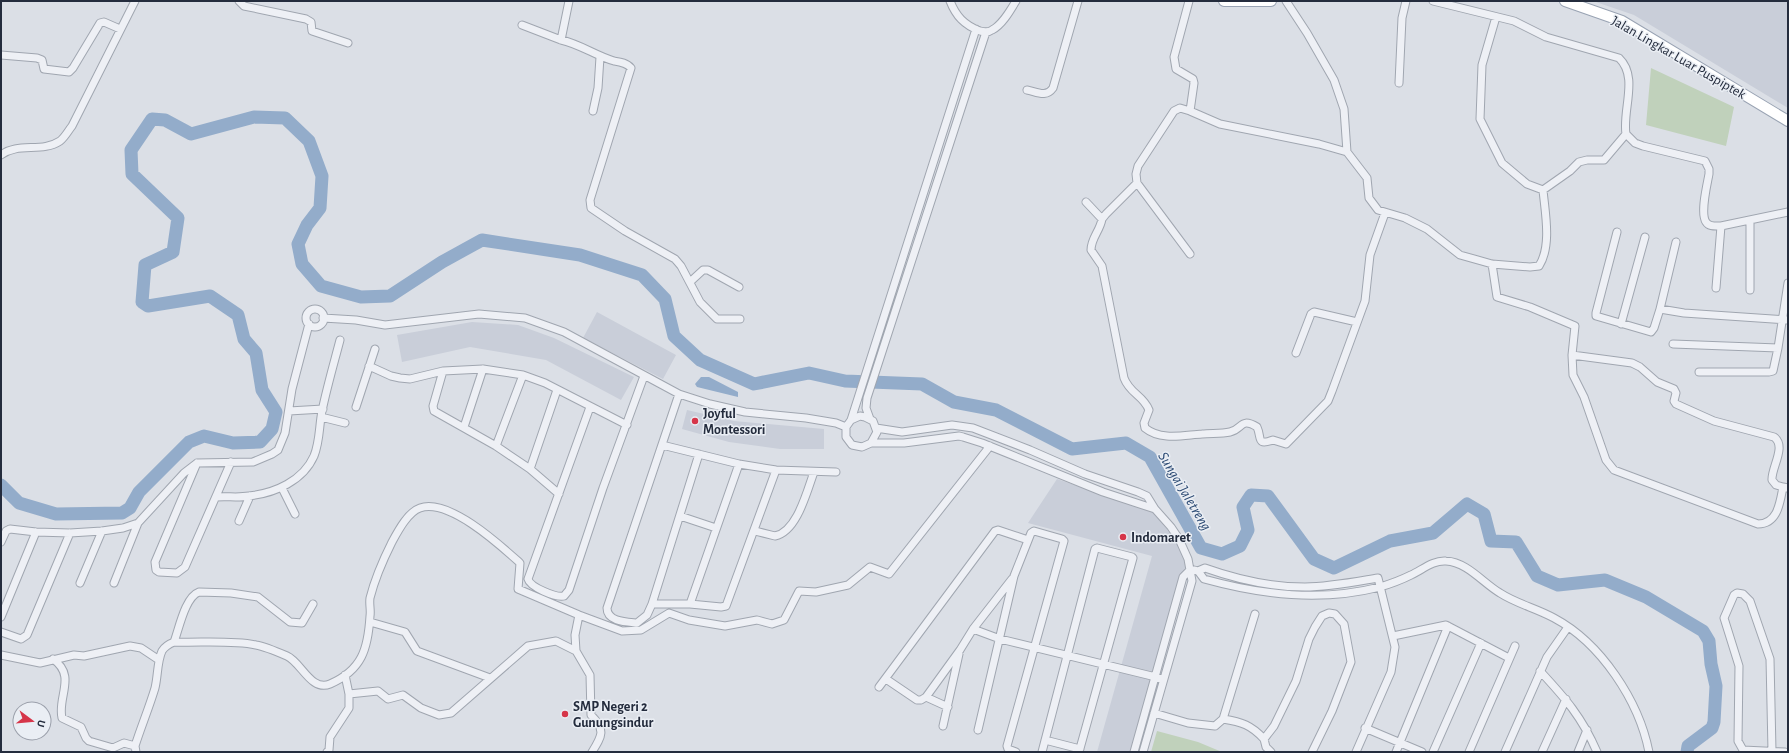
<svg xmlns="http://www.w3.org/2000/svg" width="1789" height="753" font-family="'Alegreya Sans',sans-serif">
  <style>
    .built { fill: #c9ced9 }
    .green { fill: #c0d1bb }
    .water { fill: #93acca }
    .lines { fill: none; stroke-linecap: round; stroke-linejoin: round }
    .river { stroke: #93acca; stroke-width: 13 }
    .street-casing { stroke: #a0a6b0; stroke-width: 9 }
    .primary-casing { stroke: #99a3b3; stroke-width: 12 }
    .street { stroke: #eef0f5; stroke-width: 7 }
    .primary { stroke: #fff; stroke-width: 10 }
    .poi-dot { fill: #d63549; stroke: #eaeef4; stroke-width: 1.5 }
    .labels { text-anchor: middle; stroke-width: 3; stroke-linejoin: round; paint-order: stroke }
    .street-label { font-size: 14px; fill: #242c3d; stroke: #eaeef4 }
    .poi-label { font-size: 14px; font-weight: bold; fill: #242c3d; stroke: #eaeef4; text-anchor: start }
    .water-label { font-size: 15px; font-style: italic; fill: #2c4a73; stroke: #eaeef4 }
  </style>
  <rect width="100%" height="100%" fill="#dbdfe6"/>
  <path class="built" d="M1593,1H1788V108L1634,15Z
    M597,312L676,355L663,379L583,338Z
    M472,322L518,325L554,338L634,377L621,400L546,360L470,347L402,362L397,335Z
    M687,410L734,421L824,429V449H780L729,442L682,429Z
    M1057,479L1153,512L1177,542L1186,564L1136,752H1097L1152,556L1028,523Z"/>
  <path class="green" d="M1651,68L1734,107L1726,146L1646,125Z
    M1157,731L1198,742L1222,752H1151Z"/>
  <path class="water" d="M701,377H709L738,392V397L697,387L695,384Z"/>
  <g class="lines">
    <path class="river" d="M1,485L19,503L56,514L122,513L130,508L139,492L189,442L204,436L233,443L260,442L272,429L276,412L262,390L256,353L244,339L238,315L210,296L148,306L142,302L145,265L173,252L178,218L132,174L131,150L152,119L165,120L191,134L254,117L285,118L309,141L322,176L320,208L307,225L298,244L302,264L321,286L361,297L390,296L442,262L482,240L580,255L642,275L665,299L674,336L700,360L754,384L809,373L845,381L922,384L954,402L996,410L1072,449L1126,443L1150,457L1201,548L1222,554L1240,546L1248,530L1243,507L1251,495L1268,496L1314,559L1334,568L1390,541L1433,533L1467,504L1484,514L1491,541L1516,542L1537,576L1558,585L1605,580L1646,597L1703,631L1709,641L1711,664L1716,686L1714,722L1712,728L1688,746L1687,752"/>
    <g class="street-casing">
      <path id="street" d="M239,1L244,6L306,19L311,22L312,31L348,43
        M569,1L561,40C580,44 596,56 614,61C620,62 627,63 631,68L590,200L591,208L625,231L675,259L681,266L700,302L717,319H740
        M950,1C956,16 964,25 980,31C984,32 988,33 992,30C1002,25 1010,11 1016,1
        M1189,1L1174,57L1176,69L1193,79L1194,83L1190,111
        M1286,1L1307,33L1334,80L1344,109L1347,152L1367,178L1369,198L1378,210L1405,218L1427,229L1460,255L1492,264L1530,267L1539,266C1552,246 1545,212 1543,190L1570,171L1579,162L1587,160H1604L1626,134
        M1433,1L1514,21L1546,37L1619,58C1639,77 1622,110 1626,134L1635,143L1643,146L1705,161L1709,169V174C1707,185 1700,213 1706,222C1709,227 1715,226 1721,226L1788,212
        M1496,17L1482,65L1480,119L1502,163L1527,184L1543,190
        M522,25L561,40
        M1,55L37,58L42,60L44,69L69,72L73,68L100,23L104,22L120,29
        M1399,83L1402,18L1406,1
        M1027,90C1037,92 1046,98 1053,88L1078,1
        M593,111L598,88L600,57
        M1,155C18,142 42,153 60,141C65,137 68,131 72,126L135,1
        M1137,183L1190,254
        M1086,202L1102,219L1106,214L1137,183L1136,174L1138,166L1174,111L1180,108L1190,111L1220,124L1319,144L1347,152
        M1102,219C1100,231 1091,238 1091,250L1102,266L1124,378C1130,394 1143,395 1149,410L1144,423L1145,428C1161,441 1184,435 1202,434C1211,433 1221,434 1230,432C1243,429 1240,417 1257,427C1262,438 1256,446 1273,440L1286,444L1328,401L1332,391L1365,301L1370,255L1385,213
        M1617,232L1596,313V316L1651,332L1654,328L1660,309L1684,313L1788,320
        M1492,264L1497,297L1530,307L1575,326L1572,355L1573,375L1584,397L1606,460L1614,470L1758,524C1778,524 1780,502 1783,487L1788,488
        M690,282L703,270H708L739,287
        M1716,288L1721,226
        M1750,290V220
        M1660,309L1676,242
        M306 318a9 9 0 1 1 18 0a9 9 0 1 1-18 0Z
        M323,318L356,320L385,325L479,314L525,318L564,332L679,394L710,404L745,412L806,418L836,423L846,427
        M1621,324L1645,237
        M1673,344L1778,348L1788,283
        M1296,353L1311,314L1314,312L1357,322
        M1572,355L1632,363L1640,367L1657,382L1674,389L1676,393L1674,401L1676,404L1714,421L1774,437C1787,446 1771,468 1772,480L1776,485L1783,487
        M369,366L391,376L400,378L410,379L443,371L483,369L523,375L545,383L627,425
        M443,371L433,406L434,411L496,446L530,469L559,494
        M1699,372H1769L1773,371L1778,348
        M679,394L607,608C607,622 627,622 637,623L647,615L652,604L699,454
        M356,407L375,349
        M590,407L528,579C530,587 556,598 564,596L569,590L603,488L644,376
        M289,411L323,409
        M321,417L345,423
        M870,419L866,408L867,398L986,32
        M851,420L976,29
        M464,427L483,369
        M876,428L902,432L952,425L973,428L1030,450L1085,474L1138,492L1147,496L1155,509L1171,527L1179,539L1188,559L1192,581L1143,752
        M871,443L877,432L873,421L865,417L860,416L851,420L846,427V437L852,445L862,447L871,443H904L959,436L963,437L982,443L1103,492L1155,509
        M662,445L739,464L776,470L836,472
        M496,446L523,375
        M197,463L155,562L156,570L159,572L177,573L185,567L231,462
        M530,469L557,390
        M282,488L295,514
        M216,497C227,496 238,498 249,496C275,493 303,481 314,456C320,441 319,426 322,411C327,387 334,363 340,340
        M680,516L716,528
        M239,521L250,496
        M755,531L775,536C797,532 807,491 814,472
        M1,542L6,531L10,529L36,532L70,533L102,531L123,528L138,523L184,473L197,463L253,462L272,454L278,450L285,433L292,389L309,324
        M1194,570L1198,571L1205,568C1236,579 1272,587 1305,587C1329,587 1354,582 1378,578L1395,647L1391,672L1356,752
        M1198,571L1204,579C1262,595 1321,602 1380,587C1390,584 1401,580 1411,575C1422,570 1433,560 1446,561C1467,562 1483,583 1500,593C1517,604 1536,608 1554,618C1601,643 1639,701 1649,752
        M80,583L102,531
        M114,583L138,523
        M652,604H690L721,607L726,606L776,470
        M690,604L739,464
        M1255,614L1223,719C1242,722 1251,725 1264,739
        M579,615L575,635L576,651L590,675L591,715C606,730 602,736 592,752
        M1,617L36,532
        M370,622L405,632L417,651L490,678
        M973,629L1000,639L1164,679
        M1,632L21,639L27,635L70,533
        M1393,636L1446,625L1509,658
        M174,642C179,629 185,597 199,592L231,593L258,597L290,622L302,623L313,604
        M1,655L40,663L74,655L84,656L130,646L141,648L159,660
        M53,659C77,676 57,697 62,718L81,727L86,738L89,741L113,748L124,743L135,746
        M1540,671C1565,698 1582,717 1597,752
        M886,679L917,700H921L926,697L960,650L973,629L1012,579
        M879,687L995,531L998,530L1028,540
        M349,694L378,691L388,699L403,695L421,708L439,715L451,713L528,646L556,641L576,651
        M926,697L948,707
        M1154,713L1188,723L1215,726L1223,719
        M943,726L959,654
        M1365,728L1422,752
        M978,730L1014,576L1031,533L1034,531L1062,539L1064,541L1007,746L1008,749L1016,752
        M1045,740L1080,749
        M1772,751L1770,659L1750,601L1743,594L1737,593L1734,595L1724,618L1739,666L1738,741L1743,750L1785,752
        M136,752L135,746C141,727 149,708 155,688C158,676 157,662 162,651C165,646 169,644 174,642C200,643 231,640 256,645C262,646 280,653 287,656C301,662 311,692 330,684C362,670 368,649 370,616C371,610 369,604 370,598C375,578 383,560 392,542C398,531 408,512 420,508C449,498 500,545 520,563L518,589L579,615L622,631L641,630L669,613L689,620L725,626L757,620L772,624L784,620L799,591L816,592L848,585L870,567L889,574L990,446
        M327,752L329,750L330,737L349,708V694L345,675
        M1042,752L1095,549L1097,548L1132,557L1133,558L1079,752
        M1134,752L1183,577L1190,570
        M1271,752L1266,747L1264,739L1274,726L1296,681L1309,639L1315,627L1322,616L1329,613L1335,614L1344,624L1351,662L1332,711L1312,752
        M1396,752L1448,626
        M1433,752L1481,643
        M1469,752L1515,646
        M1505,752L1547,657L1568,627
        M1542,752L1566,699
        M1578,752L1587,730"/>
    </g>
    <g class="primary-casing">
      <path id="primary" d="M1224,1H1271
        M1565,1L1622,21L1788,121"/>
    </g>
    <use href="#street" class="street"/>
    <use href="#primary" class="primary"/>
  </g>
  <g class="poi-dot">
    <circle cx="695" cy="421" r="4"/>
    <circle cx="1123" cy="537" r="4"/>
    <circle cx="565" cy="714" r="4"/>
  </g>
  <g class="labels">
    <g class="street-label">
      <text transform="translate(1679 57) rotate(30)" y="5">Jalan Lingkar Luar Puspiptek</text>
    </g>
    <g class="poi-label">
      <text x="703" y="418">Joyful<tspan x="703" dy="16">Montessori</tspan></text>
      <text x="1131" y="542">Indomaret</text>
      <text x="573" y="711">SMP Negeri 2<tspan x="573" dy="16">Gunungsindur</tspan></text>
    </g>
    <g class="water-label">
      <text transform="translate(1185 491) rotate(59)" y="5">Sungai Jaletreng</text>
    </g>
  </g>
  <rect width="1789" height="753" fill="none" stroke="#242c3d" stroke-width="4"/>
  <g transform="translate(32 721) rotate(106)"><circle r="19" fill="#eaeef4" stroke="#9ba0ab"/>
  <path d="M0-3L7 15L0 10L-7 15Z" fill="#d63549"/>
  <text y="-6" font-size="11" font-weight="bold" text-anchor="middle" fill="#242c3d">U</text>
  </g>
</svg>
